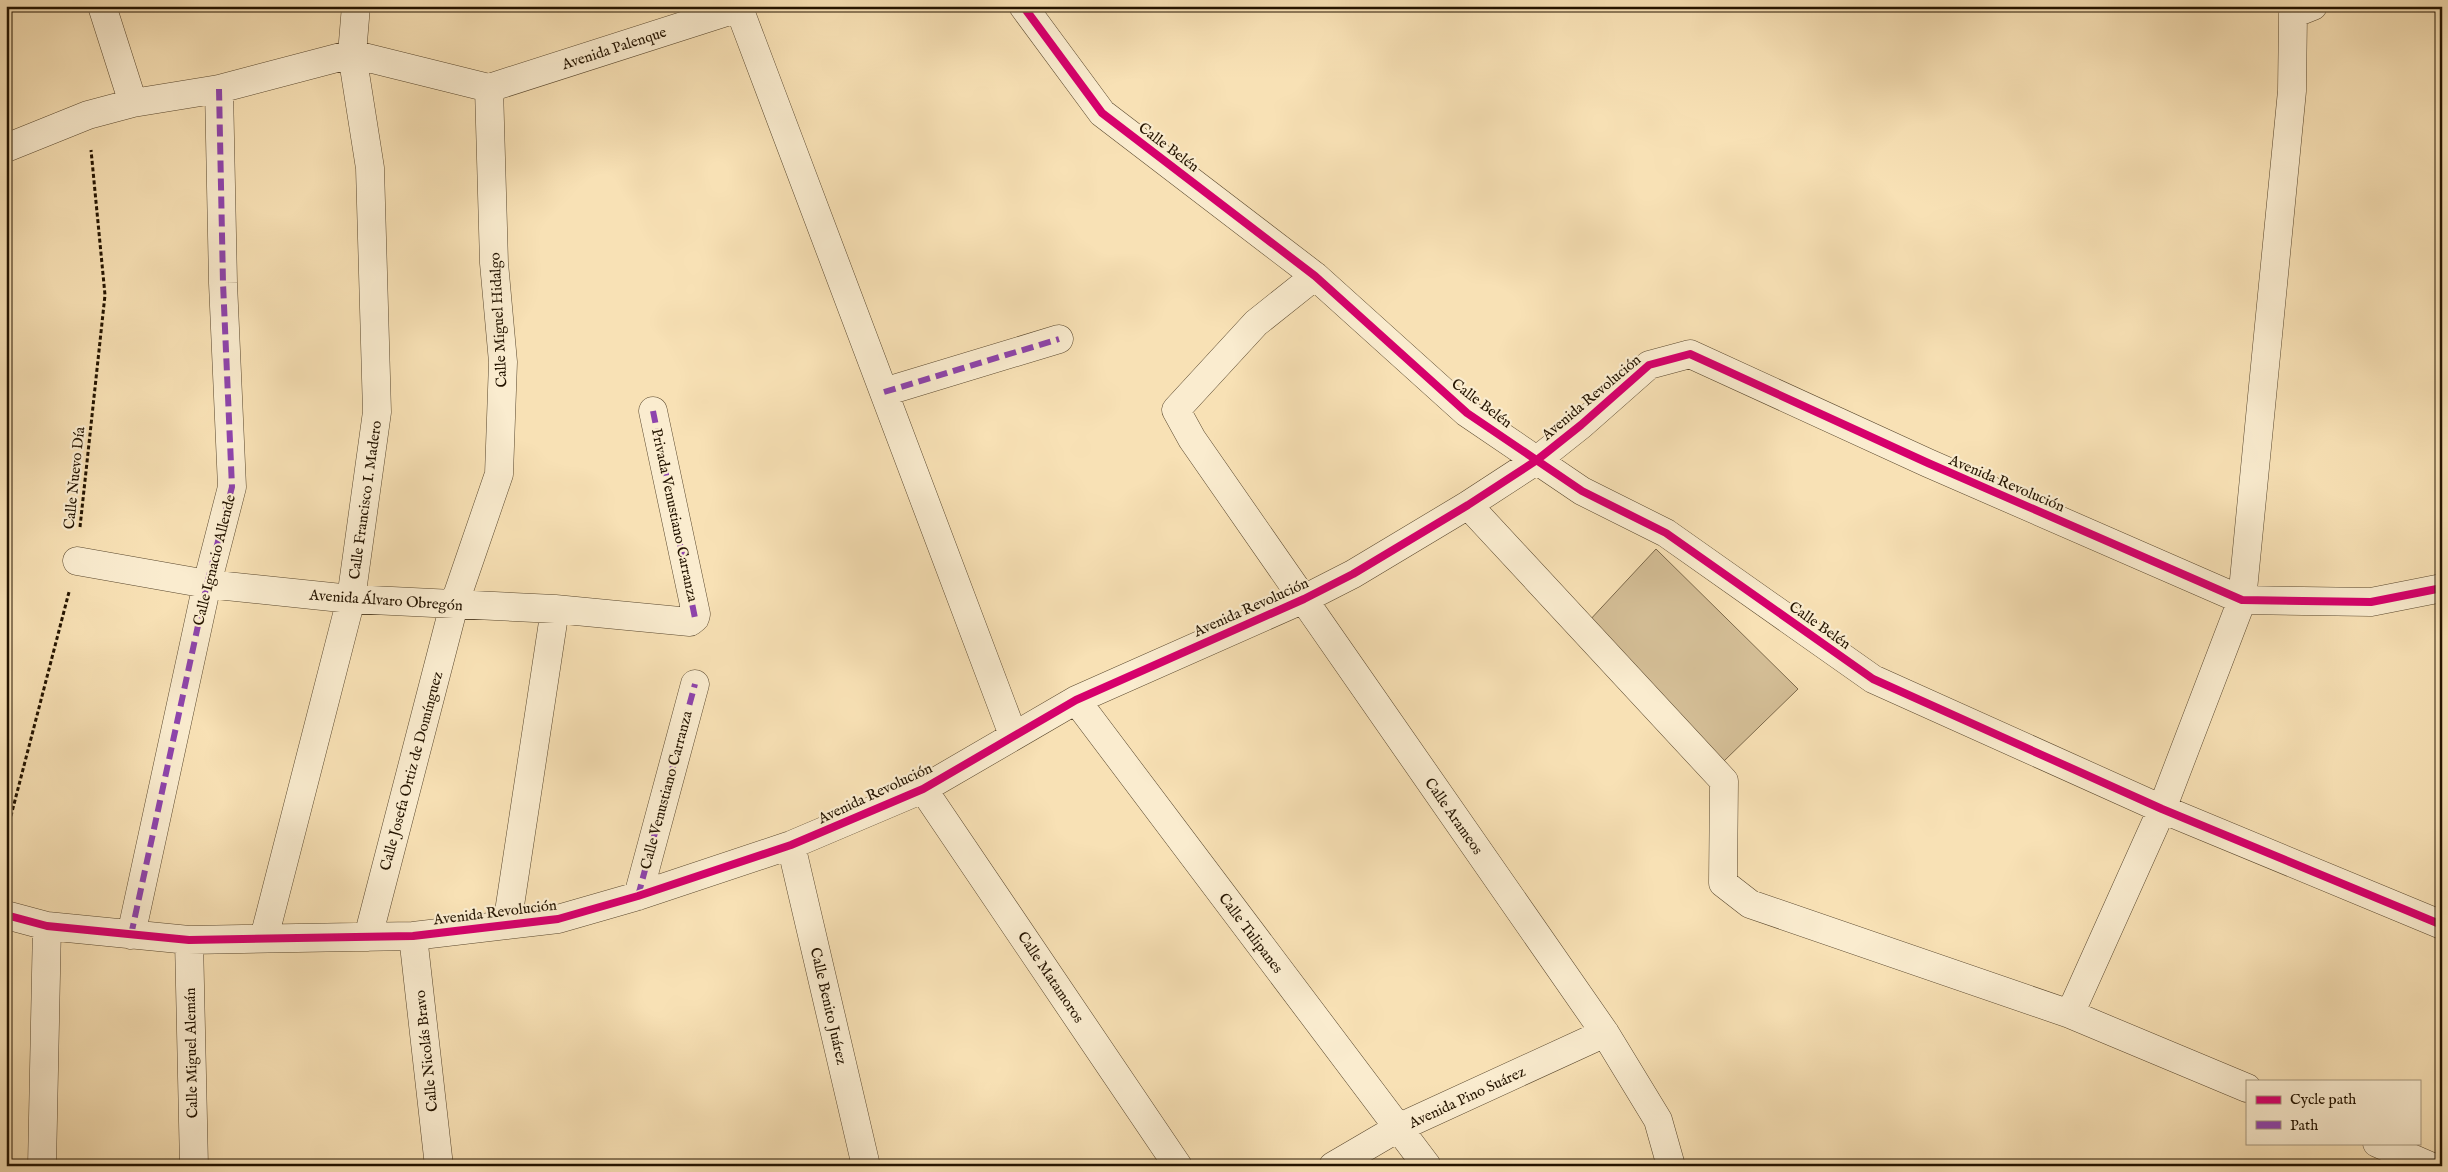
<svg xmlns="http://www.w3.org/2000/svg" width="2448" height="1172" font-family="'IM FELL English',serif">
  <style>
    .park { fill: #d4be96; stroke: #7c694b }
    .lines { fill: none; stroke-linecap: round; stroke-linejoin: round }
    .street-casing { stroke: #59472d; stroke-width: 29 }
    .path { stroke: #241400; stroke-width: 3; stroke-dasharray: 4 2.5; stroke-linecap: butt }
    .street { stroke: #faeccf; stroke-width: 28 }
    .quiet { stroke: #8e44ad; stroke-width: 6; stroke-dasharray: 12 6; stroke-linecap: butt }
    .cycleway-casing { stroke: #faeccf; stroke-width: 11 }
    .cycleway { stroke: #d6006c; stroke-width: 8 }
    .labels { text-anchor: middle; stroke-width: 4.5; stroke-linejoin: round; paint-order: stroke }
    .street-label { font-size: 15px; fill: #241400; stroke: #faeccf }
  </style>
  <rect width="100%" height="100%" fill="#f8e1b5"/>
  <filter id="stains"><feTurbulence type="fractalNoise" baseFrequency=".004" numOctaves="4"/><feColorMatrix values="0 0 0 0 .2 0 0 0 0 .09 0 0 0 0 .02 0 0 0 .5 -.17"/></filter>
  <radialGradient id="worn" r=".72"><stop offset=".6" stop-color="#630" stop-opacity="0"/><stop offset="1" stop-color="#630" stop-opacity=".3"/></radialGradient>
  <path class="park" d="M1656,549L1798,689L1724,761L1588,622Z"/>
  <g class="lines">
    <g class="street-casing">
      <path id="street" d="M102,6L133,103
        M1023,6L1102,113L1315,276L1467,413L1582,491L1666,533L1873,679L2162,809L2442,925
        M489,88L739,8L1013,735
        M6,148L88,115L133,103L219,89L352,54L489,88
        M1315,276L1256,323L1176,410L1192,439L1605,1033L1658,1120L1671,1166
        M884,392L1059,339
        M1468,505L1724,781L1723,883L1750,904L2070,1014L2247,1088
        M77,561L207,584L351,599L555,609L690,622L695,618L696,614L653,411
        M1076,700L1427,1166
        M923,789L1178,1166
        M791,845L866,1166
        M638,896L695,684
        M6,915L47,926L189,940L413,936L558,919L638,896L791,845L923,789L1076,700L1304,599L1353,574L1468,505L1537,460L1581,425L1649,365L1690,354L1928,463L2242,600L2371,602L2442,588
        M507,925L555,609
        M131,935L207,584L232,487L223,283L219,89
        M413,936L439,1166
        M368,937L454,605L499,474L503,362L494,263L489,88
        M264,938L351,599L377,412L370,168L352,54L356,6
        M189,940L194,1166
        M2070,1014L2162,809L2242,600L2292,91L2293,14L2313,6
        M2377,1143L2430,1166
        M42,1166L47,926
        M1333,1166L1398,1128L1605,1033"/>
    </g>
    <path class="path" d="M80,527L105,295L91,150
      M6,835L69,592"/>
    <use href="#street" class="street"/>
    <path class="quiet" d="M884,392L1059,339
      M653,411L695,618
      M638,896L695,684
      M131,935L207,584L232,487L223,283L219,89"/>
    <g class="cycleway-casing">
      <path id="cycleway" d="M1023,6L1102,113L1315,276L1467,413L1582,491L1666,533L1873,679L2162,809L2442,925
        M6,915L47,926L189,940L413,936L558,919L638,896L791,845L923,789L1076,700L1304,599L1353,574L1468,505L1537,460L1581,425L1649,365L1690,354L1928,463L2242,600L2371,602L2442,588"/>
    </g>
    <use href="#cycleway" class="cycleway"/>
  </g>
  <g class="labels">
    <g class="street-label">
      <text transform="translate(614 48) rotate(-18)" y="5">Avenida Palenque</text>
      <text transform="translate(1169 147) rotate(37)" y="5">Calle Belén</text>
      <text transform="translate(498 320) rotate(-93)" y="5">Calle Miguel Hidalgo</text>
      <text transform="translate(1591 397) rotate(-40)" y="5">Avenida Revolución</text>
      <text transform="translate(1482 403) rotate(37)" y="5">Calle Belén</text>
      <text transform="translate(74 478) rotate(-84)" y="5">Calle Nuevo Día</text>
      <text transform="translate(2007 483) rotate(23)" y="5">Avenida Revolución</text>
      <text transform="translate(365 500) rotate(-82)" y="5">Calle Francisco I. Madero</text>
      <text transform="translate(675 515) rotate(78)" y="5">Privada Venustiano Carranza</text>
      <text transform="translate(214 560) rotate(-76)" y="5">Calle Ignacio Allende</text>
      <text transform="translate(386 600) rotate(4)" y="5">Avenida Álvaro Obregón</text>
      <text transform="translate(1251 607) rotate(-24)" y="5">Avenida Revolución</text>
      <text transform="translate(1820 625) rotate(35)" y="5">Calle Belén</text>
      <text transform="translate(411 771) rotate(-75)" y="5">Calle Josefa Ortiz de Domínguez</text>
      <text transform="translate(666 790) rotate(-75)" y="5">Calle Venustiano Carranza</text>
      <text transform="translate(875 793) rotate(-25)" y="5">Avenida Revolución</text>
      <text transform="translate(1454 816) rotate(55)" y="5">Calle Arameos</text>
      <text transform="translate(495 912) rotate(-7)" y="5">Avenida Revolución</text>
      <text transform="translate(1251 933) rotate(53)" y="5">Calle Tulipanes</text>
      <text transform="translate(1051 977) rotate(56)" y="5">Calle Matamoros</text>
      <text transform="translate(829 1006) rotate(77)" y="5">Calle Benito Juárez</text>
      <text transform="translate(426 1051) rotate(-96)" y="5">Calle Nicolás Bravo</text>
      <text transform="translate(191 1053) rotate(-91)" y="5">Calle Miguel Alemán</text>
      <text transform="translate(1467 1097) rotate(-25)" y="5">Avenida Pino Suárez</text>
    </g>
  </g>
  <rect width="2448" height="1172" fill="none" stroke="#f8e1b5" stroke-width="25"/>
  <rect x="8" y="8" width="2433" height="1157" fill="none" stroke="#241400" stroke-width="2.5"/>
  <rect x="12" y="12" width="2423" height="1147" fill="none" stroke="#241400"/>
  <rect x="2246" y="1080" width="175" height="65" fill="#faeccf" stroke="#a4967c"/>
  <rect x="2256" y="1096" width="25" height="8" fill="#d6006c" stroke="#a4967c"/>
  <text x="2290" y="1104" font-size="15" fill="#241400">Cycle path</text>
  <rect x="2256" y="1121" width="25" height="8" fill="#8e44ad" stroke="#a4967c"/>
  <text x="2290" y="1130" font-size="15" fill="#241400">Path</text>
  <rect width="100%" height="100%" filter="url(#stains)"/>
  <rect width="100%" height="100%" fill="url(#worn)"/>
</svg>
